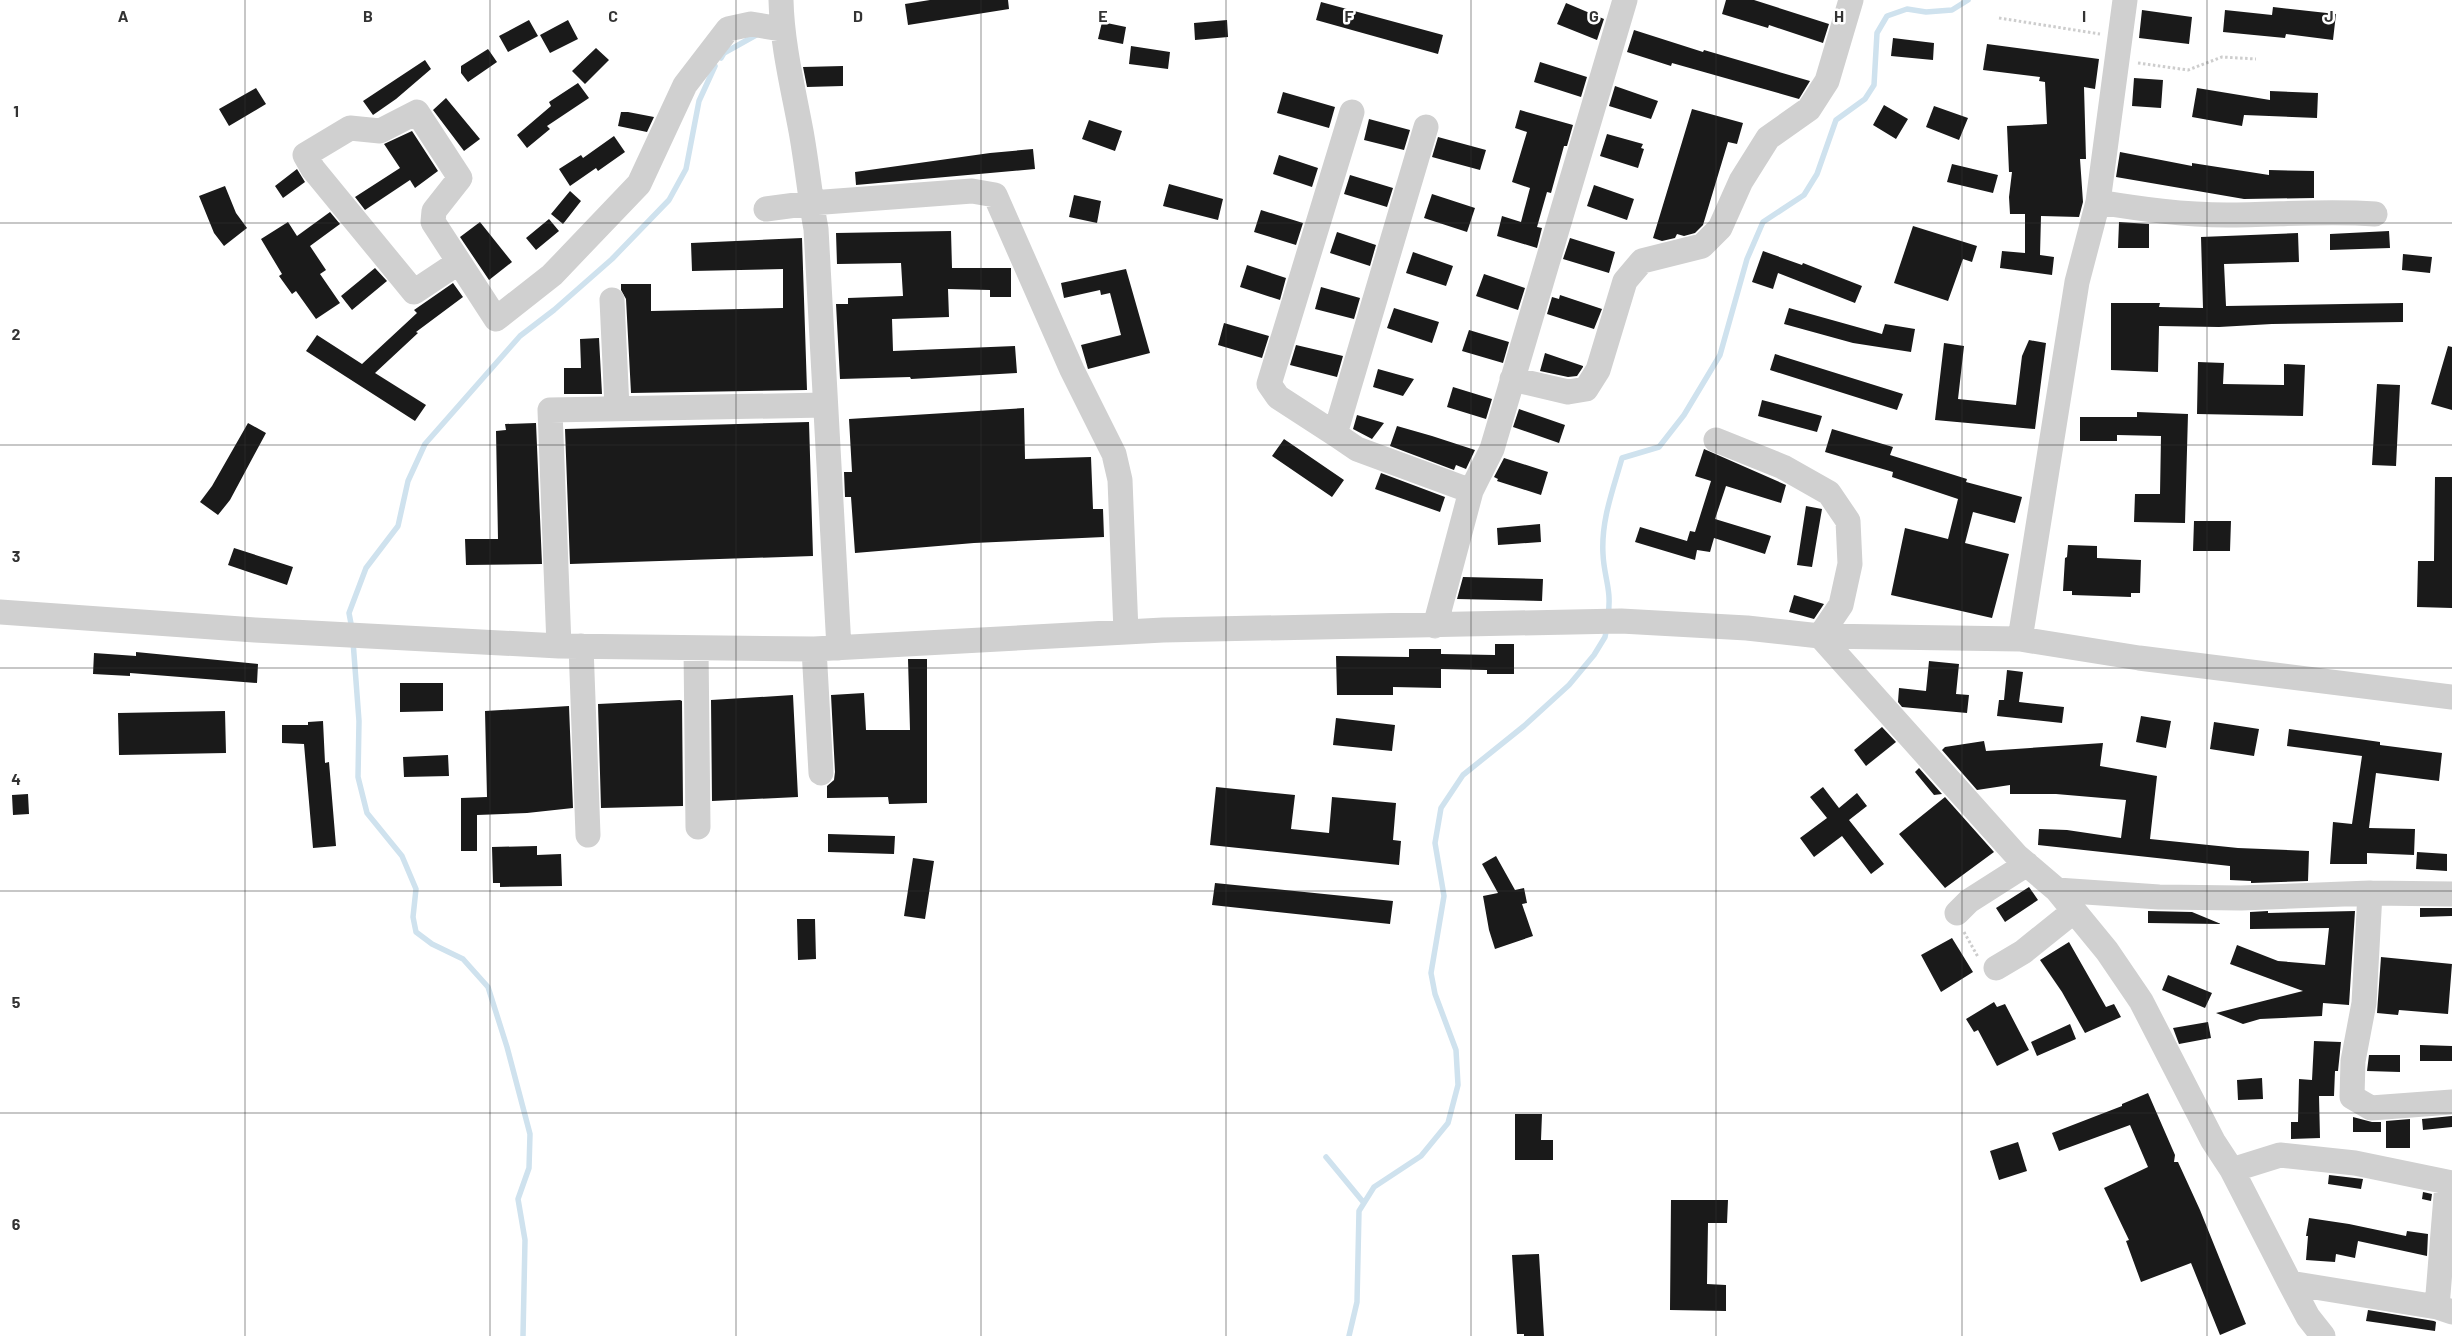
<svg xmlns="http://www.w3.org/2000/svg" width="2452" height="1336" font-family="Barlow,sans-serif">
  <style>
    .lines { fill: none; stroke-linecap: round; stroke-linejoin: round }
    .stream { stroke: #cfe2ee; stroke-width: 5.5 }
    .building { fill: #1a1a1a }
    .path { stroke: #cdcdcd; stroke-width: 3; stroke-dasharray: 2.5 2.5; stroke-linecap: butt }
    .minor { stroke: #d0d0d0; stroke-width: 25 }
    .grid { fill: none; stroke: #333; stroke-width: 1; stroke-opacity: 0.55 }
    .grid-label { font-size: 16px; text-anchor: middle; font-weight: bold; fill: #333; stroke: #fff; stroke-width: 5; stroke-linejoin: round; paint-order: stroke }
  </style>
  <rect width="100%" height="100%" fill="#fff"/>
  <g class="lines">
    <path class="stream" d="M721,58L724,53L758,34
      M1608,616C1612,589 1604,578 1603,554C1601,520 1613,490 1622,458L1659,447L1684,415L1720,355L1747,259L1763,222L1804,195L1817,174L1836,120L1865,99L1874,85L1877,33L1887,16L1907,9L1926,12L1952,10L1968,0
      M352,629L349,613L366,568L398,526L408,481L425,444L520,336L554,310L612,259L669,200L686,169L699,101L715,66
      M353,641L359,721L358,777L367,813L402,856L416,889L413,917L416,932L432,944L463,959L488,987L507,1047L530,1134L529,1168L518,1199L525,1240L523,1336
      M1326,1157L1364,1203
      M1349,1336L1357,1302L1359,1211L1374,1187L1421,1156L1448,1123L1458,1085L1456,1050L1435,994L1431,973L1444,896L1435,843L1441,808L1463,775L1524,726L1569,685L1594,655L1605,637L1607,627"/>
  </g>
  <path class="building" d="M930,0H1008L1009,9L908,25L905,4Z
    M1726,0H1754L1829,24L1823,43L1769,25L1768,28L1722,14Z
    M1321,2L1443,35L1438,54L1316,20Z
    M1566,3L1604,19L1597,40L1557,24Z
    M2273,7L2336,14L2333,40L2286,34L2285,38L2223,32L2225,10L2272,15Z
    M2142,10L2192,17L2189,44L2139,38Z
    M529,20L538,36L508,52L499,36Z
    M568,20L578,39L550,53L540,35Z
    M1227,20L1228,37L1195,40L1194,23Z
    M1102,22L1126,27L1123,44L1098,39Z
    M1634,30L1703,52L1704,50L1810,81L1799,99L1672,63L1671,66L1627,52Z
    M1893,38L1934,43L1933,60L1891,56Z
    M1987,44L2099,59L2095,89L2084,87L2086,159H2080L2083,202L2079,217L2041,216L2040,255L2054,257L2052,275L2000,268L2002,251L2025,253V214H2010L2009,197L2012,172H2009L2007,126L2047,124L2045,82L2039,81L2040,77L1983,70Z
    M1131,46L1170,52L1168,69L1129,64Z
    M596,48L609,60L585,84L572,71Z
    M488,49L497,62L468,82L461,73V66Z
    M425,60L431,69L396,99L373,115L363,101Z
    M1540,62L1587,77L1581,97L1534,82Z
    M843,66V86L807,87L803,67Z
    M2134,78L2163,80L2161,108L2132,106Z
    M578,83L589,98L547,126L550,129L527,148L517,135L551,106L549,102Z
    M1615,86L1658,101L1651,119L1609,106Z
    M256,88L266,104L229,126L219,109Z
    M2197,88L2270,100V91L2318,93L2317,118L2244,115L2242,126L2192,117Z
    M1283,92L1335,107L1329,128L1277,113Z
    M446,98L480,139L464,151L433,110Z
    M1884,105L1908,119L1896,139L1873,125Z
    M1934,106L1968,118L1959,140L1926,127Z
    M1692,109L1743,123L1737,144L1728,142L1703,225L1695,233L1684,236L1677,234L1675,238L1662,241L1653,238Z
    M1520,110L1573,125L1567,146H1564L1551,193L1547,192L1537,227L1542,228L1537,248L1497,236L1502,216L1521,222L1530,188L1512,182L1527,132L1515,128Z
    M621,112H628L654,117L647,132L618,126Z
    M1369,119L1410,130L1404,150L1364,140Z
    M1089,120L1122,131L1115,151L1082,139Z
    M412,131L438,171L415,188L410,180L365,210L355,197L400,168L384,144Z
    M1607,134L1643,144L1641,148L1644,149L1638,168L1600,156Z
    M614,136L625,152L598,171L596,168L570,186L559,169L581,155L583,158Z
    M1438,137L1486,150L1480,170L1432,157Z
    M1033,149L1035,169L856,185L855,172L990,153Z
    M2120,152L2192,166V163L2269,175V170L2314,171V198L2244,199L2116,177Z
    M1279,155L1318,168L1312,187L1273,174Z
    M1952,164L1998,175L1993,193L1947,182Z
    M297,169L305,182L283,198L275,186Z
    M1350,175L1393,188L1387,207L1344,194Z
    M1169,184L1223,199L1218,220L1163,206Z
    M1594,185L1634,199L1627,220L1587,206Z
    M225,186L236,213L247,228L224,246L214,233L199,196Z
    M570,191L581,201L563,224L551,214Z
    M1432,194L1475,208L1467,232L1424,218Z
    M1074,195L1101,201L1097,223L1069,217Z
    M1261,210L1303,223L1296,245L1254,232Z
    M330,212L340,224L310,246L326,270L320,274L340,303L316,319L296,291L292,294L279,276L282,274L261,239L288,222L297,236Z
    M549,219L559,231L536,250L526,238Z
    M480,222L512,262L489,280L460,237Z
    M2119,222L2149,224V248H2118Z
    M1913,226L1977,246L1972,262L1963,259L1948,301L1894,283Z
    M951,231L952,268H1011V297H990V290L948,289L949,317L892,319L893,351L1015,346L1017,373L911,379L910,377L840,379L836,304H848V298L903,296L901,263L837,264L836,233Z
    M2389,231L2390,248L2330,250V234Z
    M1337,232L1376,245L1370,266L1330,253Z
    M2298,233L2299,262L2224,264L2226,306L2403,303V322L2272,324L2219,327L2159,326L2158,372L2111,370V303H2160L2159,307L2203,308L2201,237Z
    M802,238L807,390L631,393L626,299L621,290V284H651V311L783,308V269L692,271L691,243Z
    M1570,238L1615,252L1609,273L1563,259Z
    M1763,251L1802,265L1803,263L1862,286L1855,303L1778,273L1773,289L1752,282Z
    M1413,252L1453,266L1446,286L1406,273Z
    M2403,254L2432,257L2430,273L2402,270Z
    M1247,265L1286,278L1280,300L1240,287Z
    M375,268L387,281L352,310L341,296Z
    M1126,269L1150,353L1088,369L1081,345L1121,335L1110,293L1101,295L1100,290L1064,298L1061,283Z
    M1484,274L1525,288L1518,310L1476,296Z
    M453,283L463,297L416,332L418,333L375,373L426,405L415,421L306,351L317,335L362,364L417,313L414,310Z
    M1321,287L1360,298L1354,319L1315,309Z
    M1560,295L1602,309L1594,329L1547,314L1552,297L1559,299Z
    M1394,308L1439,322L1432,343L1387,328Z
    M1789,308L1882,334L1885,324L1915,329L1911,352L1853,343L1784,324Z
    M1224,323L1269,336L1262,358L1218,345Z
    M1469,330L1509,342L1503,363L1462,351Z
    M599,338L602,394H564V368H581L580,339Z
    M2029,340L2046,343L2035,429L1935,420L1944,343L1964,346L1958,399L2016,405L2022,356Z
    M1296,345L1343,356L1337,377L1290,365Z
    M2448,346L2452,347V410L2431,404Z
    M1545,353L1583,366V367L1577,376L1568,377L1540,371Z
    M1775,354L1903,394L1897,410L1770,370Z
    M2198,362L2224,363L2223,384L2284,385V364L2305,365L2303,416L2197,414Z
    M1378,369L1414,379L1403,396L1373,387Z
    M2377,384L2400,385L2396,466L2372,465Z
    M1453,387L1492,399L1486,419L1447,407Z
    M1762,400L1822,416L1817,432L1758,416Z
    M1024,408L1025,459L1091,457L1093,509H1103L1104,537L974,543L855,553L851,497H845L844,472H852L849,419Z
    M1519,409L1565,425L1559,443L1513,427Z
    M2137,412L2188,414L2185,523L2134,522L2135,494H2160L2161,436L2117,435V441H2080V417H2137Z
    M1357,415L1384,423L1372,439L1353,429Z
    M809,422L813,556L570,564L565,429Z
    M248,423L266,433L230,500L218,515L200,502L212,486Z
    M536,423L542,564L466,565L465,539H498L496,431L506,430L505,424Z
    M1397,426L1432,436L1475,450L1466,469L1456,465L1454,470L1390,446Z
    M1832,429L1893,447L1890,455L1967,479L1966,482L2022,497L2015,523L1973,512L1965,543L2009,554L1992,618L1891,595L1905,528L1948,539L1958,499L1892,477L1893,472L1825,452Z
    M1284,439L1344,480L1332,497L1272,456Z
    M1704,449L1786,485L1781,503L1726,486L1715,519L1771,536L1765,554L1714,538L1710,552L1697,550L1695,560L1635,542L1640,527L1687,541L1690,531L1695,532L1711,481L1695,476Z
    M1504,458L1548,472L1541,495L1497,481L1498,479L1494,477Z
    M1381,473L1445,497L1440,512L1375,489Z
    M2435,477H2452V608L2417,607L2418,561H2434Z
    M1806,506L1822,509L1812,567L1797,565Z
    M2194,521H2231L2230,551H2193Z
    M1540,524L1541,542L1498,545L1497,528Z
    M2068,545L2097,546V558L2141,560L2140,593H2131V597L2072,595V591H2063L2065,558L2067,557Z
    M234,548L293,567L287,585L228,565Z
    M1463,577L1543,579L1542,601L1457,599Z
    M1794,595L1824,604L1814,619L1789,612Z
    M1495,644H1514V674H1487V670L1441,669V688L1393,687V695H1337L1336,656L1409,657V649H1441V654L1495,655Z
    M136,652L258,664L257,683L130,673V676L93,674L94,653L136,656Z
    M908,659H927V803L889,804L888,797L827,798V786L834,780L835,772L831,695L864,693L866,730H910Z
    M1929,661L1959,664L1956,694L1969,695L1967,713L1902,707L1898,702L1899,688L1926,691Z
    M2007,670L2023,672L2019,702L2064,707L2062,723L1997,716L1999,700H2004Z
    M400,683H443V711L400,712Z
    M793,695L798,797L712,801L711,700Z
    M680,700L682,701L683,806L601,808L598,704Z
    M569,706L573,808L527,813L477,815V851H461V798L487,797L485,711Z
    M225,711L226,753L119,755L118,713Z
    M2141,716L2171,721L2166,748L2136,742Z
    M1336,718L1395,725L1392,751L1333,745Z
    M323,721L325,763L329,762L336,846L313,848L304,744L282,743V725H308V722Z
    M2214,722L2259,729L2254,756L2210,749Z
    M1882,727L1896,742L1866,766L1854,750Z
    M2289,729L2380,742V745L2442,753L2439,781L2376,773L2369,828L2415,829L2414,855L2367,853V864H2330L2333,822L2352,824L2362,756L2287,746Z
    M1984,741L1986,751L2103,743L2100,766L2157,776L2150,839L2238,848L2309,851L2308,881L2251,883V881L2230,880V866L2038,845L2039,829L2067,830L2121,838L2126,800L2056,794H2010V785L1977,790L1942,750L1945,747Z
    M448,755L449,776L404,777L403,757Z
    M1919,768L1942,794L1934,795L1915,772Z
    M1216,787L1295,795L1291,829L1329,833L1332,797L1396,803L1393,840L1401,841L1399,865L1210,845Z
    M1823,787L1839,808L1857,793L1867,806L1849,820L1884,864L1871,874L1842,836L1814,857L1800,838L1827,818L1810,797Z
    M28,794L29,814L13,815L12,795Z
    M1945,797L1994,852L1945,888L1899,834Z
    M828,834L895,836L894,854L828,852Z
    M537,846V855L561,854L562,886L500,887V883H493L492,847Z
    M2417,852L2447,854V871L2416,869Z
    M1496,856L1515,890L1524,888L1527,903L1522,904L1533,936L1495,949L1489,930L1483,896L1498,893L1482,864Z
    M913,858L934,861L925,919L904,916Z
    M1215,883L1393,901L1390,924L1212,905Z
    M2029,887L2038,900L2005,922L1996,908Z
    M2420,908H2452V916L2420,917Z
    M2148,911L2192,912L2221,924L2148,923Z
    M2268,911V913L2355,911L2349,1005L2323,1003L2322,1016L2260,1019L2243,1024L2216,1013L2303,991L2230,964L2237,945L2278,961L2325,965L2329,928L2250,929V912Z
    M797,919H815L816,959L798,960Z
    M1952,938L1973,972L1941,992L1921,955Z
    M2069,942L2106,1007L2114,1004L2121,1017L2085,1033L2062,992L2040,960Z
    M2381,957L2452,964L2448,1014L2399,1010L2398,1015L2377,1013Z
    M2168,975L2212,993L2205,1008L2162,990Z
    M1994,1002L1997,1007L2005,1004L2029,1050L1997,1066L1978,1030L1974,1032L1966,1019Z
    M2208,1022L2211,1038L2179,1044L2173,1028Z
    M2070,1024L2076,1039L2037,1056L2031,1042Z
    M2314,1041L2341,1042L2338,1071H2335L2334,1096H2319L2320,1138L2291,1139V1122H2298L2299,1079L2312,1080Z
    M2420,1045L2452,1046V1061H2420Z
    M2369,1055H2400V1072L2367,1071Z
    M2262,1078L2263,1099L2238,1100L2237,1080Z
    M2148,1093L2175,1155L2174,1162H2178L2200,1210L2246,1324L2220,1335L2191,1263L2141,1282L2126,1241L2129,1240L2104,1188L2148,1167L2130,1125L2059,1151L2052,1133L2122,1106V1104Z
    M1515,1114H1542L1541,1140H1553V1160H1515Z
    M2452,1116V1127L2423,1130L2422,1119Z
    M2353,1117L2372,1122H2381V1132H2353Z
    M2410,1119V1148H2386V1121Z
    M2018,1142L2027,1171L1999,1180L1990,1151Z
    M2329,1175L2363,1179L2361,1189L2328,1184Z
    M2423,1192L2432,1194L2431,1201L2422,1199Z
    M1671,1200H1728L1727,1223H1708L1707,1284L1726,1285V1311L1670,1310Z
    M2309,1218L2349,1224L2406,1236L2407,1231L2428,1234L2427,1256L2358,1241L2355,1258L2336,1254L2335,1262L2306,1260L2308,1236H2306Z
    M1539,1254L1544,1336H1524V1334H1517L1512,1255Z
    M2368,1310L2434,1321L2436,1322L2435,1331L2366,1321Z"/>
  <g class="lines">
    <path class="path" d="M1999,18L2100,34
      M2138,63L2188,70L2222,57L2256,59
      M1964,932L1978,957"/>
    <path class="minor" d="M781,0C782,44 793,88 801,131C807,164 810,197 816,229L839,648
      M1426,127L1335,434L1357,449L1471,491
      M2098,202C2141,209 2183,215 2227,215C2276,215 2325,210 2375,214
      M766,209L811,203L972,191L995,195L1072,370L1114,454L1120,480L1126,632
      M459,262L414,292L313,169L305,155L350,128L380,131L417,112L460,178L434,211L433,222L496,319L552,275L639,184L685,85L728,29L751,24L781,29
      M612,300L617,408
      M1512,379L1568,392L1586,389L1598,370L1625,281L1642,261L1702,246L1720,228L1741,181L1768,138L1809,109L1827,81L1851,0
      M1335,434L1278,397L1269,384L1352,112
      M1716,440L1783,467L1829,493L1848,521L1850,564L1841,605L1820,636L2017,856L2057,890L2107,951L2141,1001L2213,1141L2232,1170L2290,1283L2308,1317L2323,1336
      M0,612L255,630L559,646L814,649L1163,630L1621,621L1747,628L1820,636L2020,639L2139,658L2452,697
      M1435,626L1471,491L1492,449L1625,0
      M2020,639L2077,282L2098,202L2125,0
      M559,646L550,410L825,405
      M581,646L588,835
      M696,648L698,827
      M814,649L821,773
      M2057,890L2159,897L2241,898L2370,893L2452,894
      M2370,893L2364,1003L2353,1061L2352,1097L2371,1108L2452,1102
      M1957,913L1969,901L2027,864
      M1996,968L2023,952L2074,911
      M2232,1170L2280,1155L2355,1163L2452,1183
      M2290,1283L2437,1307L2452,1312
      M2437,1307L2446,1196L2452,1191"/>
  </g>
  <path class="grid" d="M245,0V1336M490,0V1336M736,0V1336M981,0V1336M1226,0V1336M1471,0V1336M1716,0V1336M1962,0V1336M2207,0V1336M0,223H2452M0,445H2452M0,668H2452M0,891H2452M0,1113H2452"/>
  <g class="grid-label">
    <text x="123" y="22">A</text>
    <text x="368" y="22">B</text>
    <text x="613" y="22">C</text>
    <text x="858" y="22">D</text>
    <text x="1103" y="22">E</text>
    <text x="1349" y="22">F</text>
    <text x="1594" y="22">G</text>
    <text x="1839" y="22">H</text>
    <text x="2084" y="22">I</text>
    <text x="2329" y="22">J</text>
    <text x="16" y="117">1</text>
    <text x="16" y="340">2</text>
    <text x="16" y="562">3</text>
    <text x="16" y="785">4</text>
    <text x="16" y="1008">5</text>
    <text x="16" y="1230">6</text>
  </g>
</svg>
